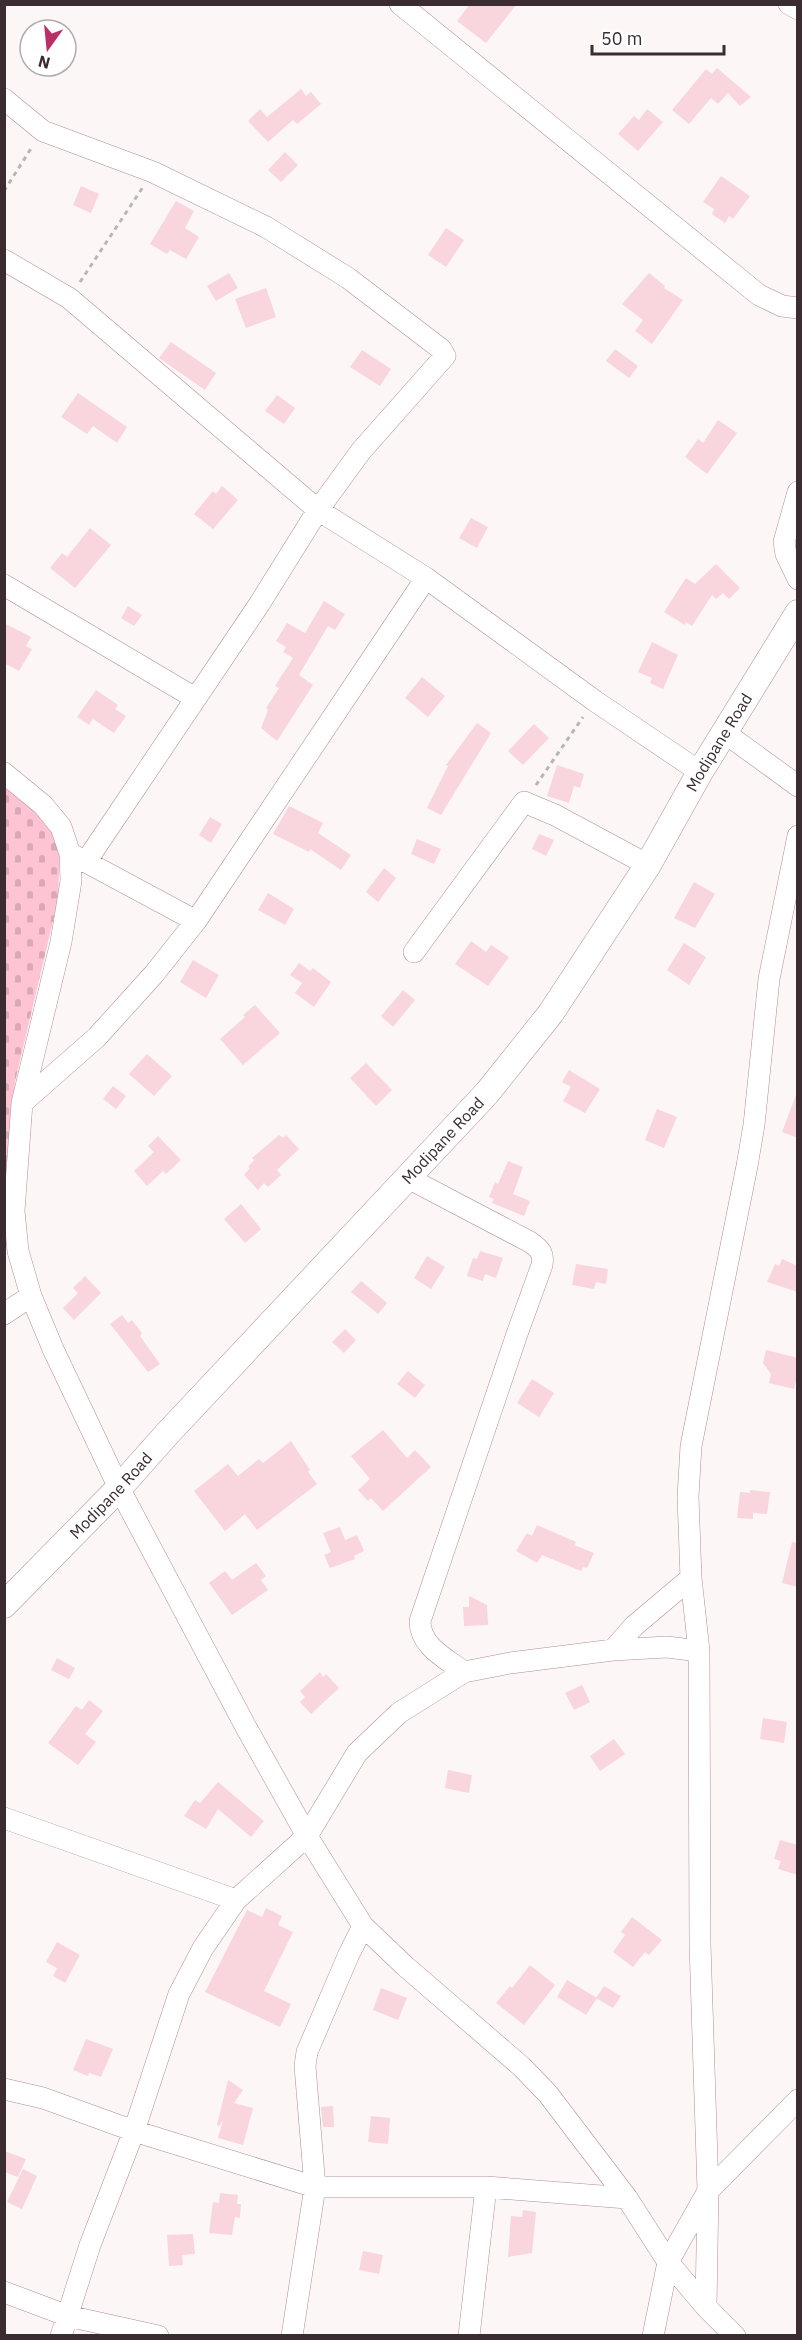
<svg xmlns="http://www.w3.org/2000/svg" width="802" height="2340" font-family="'IBM Plex Sans',sans-serif">
  <style>
    .cemetery { fill: url(#cemetery-stones) }
    .building { fill: #f9d5de }
    .lines { fill: none; stroke-linecap: round; stroke-linejoin: round }
    .minor-casing { stroke: #af8e97; stroke-width: 22 }
    .major-casing { stroke: #af8e97; stroke-width: 27 }
    .path { stroke: #bcb3b5; stroke-width: 3; stroke-dasharray: 4.5 4.5; stroke-linecap: butt }
    .minor { stroke: #fff; stroke-width: 21 }
    .major { stroke: #fff; stroke-width: 26 }
    .labels { text-anchor: middle; stroke-width: 5; stroke-linejoin: round; paint-order: stroke }
    .street-label { font-size: 16px; fill: #3a2c30; stroke: #fff }
  </style>
  <defs>
    <pattern id="cemetery-stones" width="16" height="16" patternUnits="userSpaceOnUse" patternTransform="scale(1.5)"><rect width="16" height="16" fill="#ffc4d4"/><path d="M2 7V4a2 2 0 0 1 4 0v3zM10 15v-3a2 2 0 0 1 4 0v3z" fill="#dba9b6"/></pattern>
  </defs>
  <rect width="100%" height="100%" fill="#fdf6f7"/>
  <path class="cemetery" d="M5,788L50,824L60,847L58,900L15,1082L5,1214Z"/>
  <path class="building" d="M470,4H517L486,43L457,21Z
    M717,68L751,97L740,106L728,93L718,104L711,98L689,124L672,110L706,69L712,74Z
    M301,89L306,96L311,92L321,104L297,124L293,120L268,142L248,121L260,109L267,117Z
    M647,109L663,122L638,151L618,134L634,116L639,120Z
    M285,152L298,165L281,182L268,170Z
    M721,176L750,196L733,219L729,216L725,223L712,214L714,209L703,202Z
    M81,186L99,194L91,213L73,205Z
    M176,201L194,211L185,228L199,237L186,259L170,250L167,254L150,244Z
    M446,228L464,240L446,267L428,255Z
    M229,273L238,288L216,301L207,286Z
    M649,273L665,286L664,288L683,300L652,344L635,331L643,320L622,304Z
    M266,288L276,317L246,328L235,299Z
    M171,342L216,373L205,390L159,358Z
    M615,349L638,366L629,378L606,361Z
    M362,350L391,369L380,386L350,367Z
    M78,393L127,427L117,443L93,426L87,434L61,417Z
    M277,395L295,408L284,424L265,411Z
    M718,420L737,433L707,474L685,457L698,439L703,443Z
    M222,486L238,500L213,529L194,514L213,491L216,494Z
    M471,518L488,527L477,548L459,538Z
    M90,528L111,545L75,588L50,568L62,553L67,557Z
    M716,564L740,588L729,599L723,593L716,599L712,595L692,626L686,622L685,625L664,612L686,578L695,584Z
    M324,601L345,614L335,630L328,626L299,675L313,685L277,741L261,728L268,710L266,708L279,688L275,686L293,658L283,652L286,647L276,641L287,623L305,633Z
    M128,606L142,615L134,626L121,618Z
    M4,623L31,637L26,646L32,649L19,671L4,663Z
    M652,642L678,655L663,689L650,683L652,678L638,672Z
    M422,677L445,696L428,717L405,698Z
    M96,690L118,705L115,709L126,716L114,733L93,719L89,725L77,717Z
    M477,723L491,733L441,815L427,808L448,766L446,765Z
    M534,724L549,738L523,765L508,751Z
    M557,765L584,774L580,788L574,786L569,803L547,796Z
    M289,806L323,823L318,833L351,855L341,870L310,849L309,852L273,834Z
    M210,817L222,824L211,843L199,835Z
    M539,834L554,840L546,856L532,849Z
    M417,839L441,849L434,864L411,854Z
    M384,868L396,878L378,902L366,892Z
    M694,882L715,894L695,928L674,918Z
    M268,893L294,909L285,925L258,910Z
    M471,941L486,952L491,945L509,957L488,986L455,964Z
    M684,943L706,957L689,985L667,970Z
    M193,960L219,975L206,998L180,982Z
    M299,963L310,971L313,968L331,982L314,1007L295,993L302,983L290,975Z
    M403,990L415,1000L393,1027L381,1016Z
    M255,1005L280,1033L243,1065L220,1039L245,1017L243,1015Z
    M147,1054L172,1076L154,1096L129,1074Z
    M366,1063L392,1090L376,1106L350,1078Z
    M569,1070L600,1089L585,1113L563,1101L571,1087L562,1082Z
    M113,1086L126,1096L116,1109L103,1099Z
    M796,1095H798V1138L782,1132Z
    M657,1109L677,1117L664,1148L645,1140Z
    M279,1135L283,1138L286,1135L299,1149L277,1170L281,1175L268,1187L264,1183L258,1190L244,1175L250,1168L248,1167L254,1160L252,1158Z
    M158,1136L181,1160L166,1174L163,1171L147,1186L134,1171L154,1152L148,1146Z
    M508,1161L523,1167L513,1194L530,1201L524,1216L492,1203L494,1199L489,1197L495,1182L498,1184Z
    M241,1204L261,1229L245,1243L224,1219Z
    M480,1251L503,1258L496,1278L485,1274L483,1281L467,1276L473,1258L477,1259Z
    M427,1256L445,1267L431,1289L414,1278Z
    M782,1259L798,1266V1292L767,1282L775,1264L779,1266Z
    M576,1264L608,1269L606,1284L596,1282L594,1289L572,1285Z
    M85,1276L101,1293L74,1320L63,1308L78,1293L73,1288Z
    M361,1281L387,1303L378,1314L351,1292Z
    M122,1315L128,1323L132,1320L142,1333L140,1336L160,1364L148,1372L110,1324Z
    M345,1329L356,1340L344,1353L332,1342Z
    M766,1350L798,1358V1373L794,1389L769,1383L771,1374L763,1363Z
    M408,1371L425,1385L415,1398L397,1384Z
    M532,1379L554,1393L539,1417L517,1403Z
    M383,1430L407,1458L415,1450L431,1467L383,1511L371,1498L368,1501L358,1490L370,1479L351,1456Z
    M291,1441L310,1470L308,1472L317,1484L257,1530L245,1514L225,1531L194,1491L228,1464L238,1476L259,1459L263,1463Z
    M750,1490L770,1492L767,1514L753,1513V1519L737,1518L740,1492L750,1493Z
    M537,1525L576,1542L574,1545L594,1553L587,1568L583,1567L581,1571L542,1555L537,1563L516,1551L527,1533L532,1536Z
    M340,1527L345,1540L357,1535L364,1551L354,1556L355,1559L330,1568L324,1555L331,1552L323,1533Z
    M792,1542L798,1543V1587L782,1583Z
    M256,1563L266,1576L261,1580L268,1590L232,1615L209,1583L225,1571L232,1580Z
    M469,1596L487,1605L488,1625L464,1626L463,1607H469Z
    M57,1658L75,1668L69,1679L51,1670Z
    M320,1672L323,1677L326,1674L339,1688L311,1714L300,1702L305,1697L300,1691Z
    M582,1685L590,1702L574,1710L565,1693Z
    M89,1700L103,1711L85,1734L96,1742L78,1765L48,1743L76,1706L82,1710Z
    M763,1718L787,1722L784,1743L760,1739Z
    M614,1739L625,1754L600,1771L590,1756Z
    M448,1770L472,1775L469,1793L445,1788Z
    M218,1782L264,1821L251,1837L218,1809L206,1829L184,1816L195,1800L200,1803Z
    M780,1840L798,1845V1875L778,1869L781,1861L774,1859Z
    M266,1908L282,1916L278,1925L293,1932L264,1991L291,2004L280,2027L205,1992L247,1910L262,1917Z
    M632,1917L662,1940L649,1955L645,1952L633,1967L613,1952L625,1935L621,1932Z
    M57,1942L80,1955L65,1983L53,1976L57,1968L46,1962Z
    M530,1965L555,1985L524,2025L496,2003L510,1986L512,1988Z
    M567,1980L597,1998L586,2015L557,1997Z
    M604,1986L621,1996L613,2008L596,1998Z
    M381,1988L407,1998L398,2020L373,2010Z
    M86,2039L113,2049L101,2077L89,2073L88,2076L73,2070Z
    M228,2080L243,2090L234,2103L253,2108L243,2145L218,2138L223,2120L219,2126L217,2125Z
    M333,2106L334,2127H323L321,2107Z
    M371,2116L390,2118L388,2144L368,2142Z
    M4,2151L26,2159L18,2177L4,2172Z
    M23,2169L37,2176L22,2209L7,2202Z
    M220,2193L238,2195L237,2204H241L240,2218L235,2217L232,2235L209,2233L213,2202L219,2203Z
    M523,2210L536,2212L532,2253L508,2257L511,2216L522,2217Z
    M193,2234L195,2254L182,2255L183,2265L169,2266L167,2235Z
    M363,2251L383,2255L379,2274L359,2270Z"/>
  <g class="lines">
    <g class="minor-casing">
      <path id="minor" d="M400,4L759,295L782,306L798,308
        M789,4L798,9
        M4,99L43,131L153,172L266,227L348,278L441,349L445,356L361,451L318,510L260,603L87,860
        M4,260L69,298L318,510L426,578L595,701L700,772
        M798,492L784,542L786,554L798,579
        M4,585L195,698
        M725,733L798,786
        M4,773L43,805L61,827L70,854L71,881L61,942L22,1103L14,1211L18,1251L31,1296L53,1349L119,1488L247,1729L307,1836L363,1926L405,1966L522,2067L548,2094L627,2198L668,2262L706,2307L735,2336
        M75,856L196,921
        M414,952L524,802L555,815L648,865
        M22,1103L97,1037L154,974L196,921L426,578
        M408,1178L530,1242C540,1249 544,1253 542,1265L517,1334L420,1621C420,1646 445,1658 464,1672
        M4,1314L31,1296
        M613,1650L667,1647L699,1651
        M4,1818L236,1900
        M4,2089L43,2098L134,2131L315,2187H486L627,2198
        M4,2292L68,2316L158,2336
        M706,2307L708,2191L700,1944L699,1651L691,1578L688,1497L691,1446L747,1166L754,1125L769,979L798,836
        M61,2336L90,2245L134,2131L179,1994L203,1948L236,1900L307,1836L357,1753L399,1713L464,1672L510,1663L613,1650L634,1626L691,1578
        M292,2336L315,2187L305,2066L307,2052L349,1954L363,1926
        M469,2336L486,2187
        M653,2336L668,2262L708,2191L798,2100"/>
    </g>
    <g class="major-casing">
      <g id="major">
        <path id="s1" d="M4,1605L119,1488L167,1434L487,1093L551,1013L648,865L700,772L798,613"/>
      </g>
    </g>
    <path class="path" d="M4,191L32,147
      M80,282L143,187
      M536,785L583,717"/>
    <use href="#minor" class="minor"/>
    <use href="#major" class="major"/>
  </g>
  <g class="labels">
    <g class="street-label">
      <text dy="6" stroke="none"><textPath href="#s1" startOffset="1125">Modipane Road</textPath></text>
      <text dy="6" stroke="none"><textPath href="#s1" startOffset="639">Modipane Road</textPath></text>
      <text dy="6" stroke="none"><textPath href="#s1" startOffset="153">Modipane Road</textPath></text>
    </g>
  </g>
  <rect width="802" height="2340" fill="none" stroke="#3a2c30" stroke-width="12"/>
  <g transform="translate(48 48) rotate(195)"><circle r="28" fill="#ffffff" stroke="#b0abac" stroke-width="1.5"/>
  <path d="M0-4.5L10 22L0 15L-10 22Z" fill="#ba2f67"/>
  <text y="-9" font-size="16" font-weight="bold" text-anchor="middle" fill="#3a2c30">N</text>
  </g>
  <path d="M592 45v9h132v-9" fill="none" stroke="#3a2c30" stroke-width="3"/>
  <text x="601" y="45" font-size="18" fill="#3a2c30" stroke="#ffffff" stroke-width="4.5" paint-order="stroke">50 m</text>
</svg>
